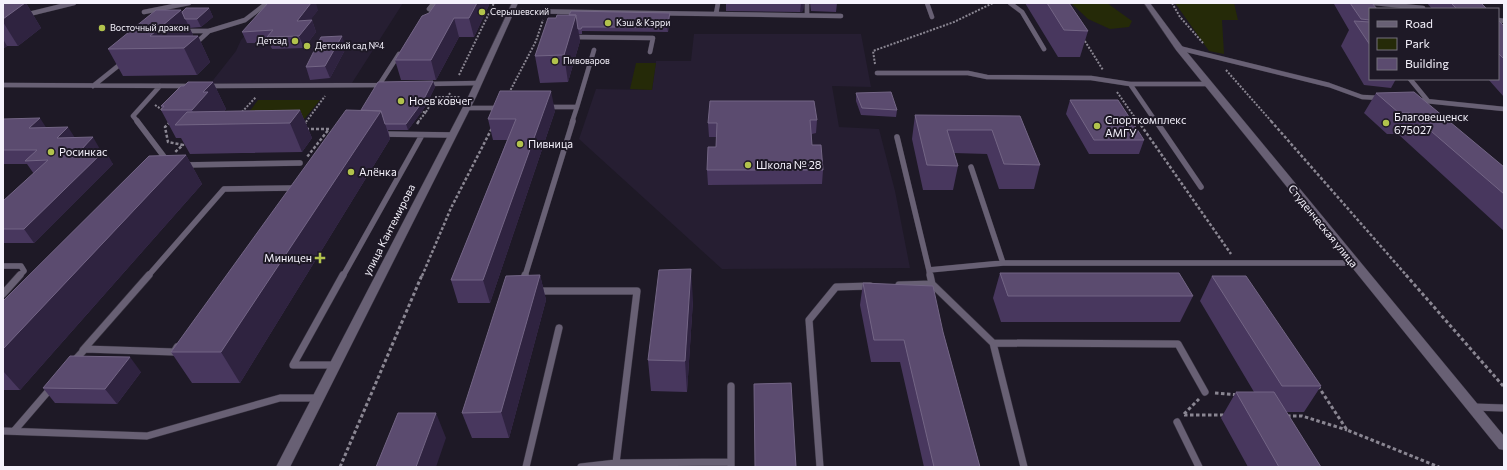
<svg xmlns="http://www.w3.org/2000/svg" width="1507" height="470" font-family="Commissioner,sans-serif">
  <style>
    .built { fill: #261e32 }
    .green { fill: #252a08 }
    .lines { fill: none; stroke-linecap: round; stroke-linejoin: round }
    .service-far2-casing { stroke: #383340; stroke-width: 5 }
    .service-far1-casing { stroke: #383340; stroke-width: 6 }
    .service-casing { stroke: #383340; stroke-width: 8 }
    .minor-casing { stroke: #383340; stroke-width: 1 }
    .tertiary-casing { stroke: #383340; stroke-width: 1 }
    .path-far2 { stroke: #8a8692; stroke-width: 2; stroke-dasharray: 2 1.5; stroke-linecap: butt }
    .path-far1 { stroke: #8a8692; stroke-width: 2.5; stroke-dasharray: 3 2; stroke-linecap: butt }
    .path { stroke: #8a8692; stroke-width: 3; stroke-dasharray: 3.5 2.5; stroke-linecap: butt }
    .service-far2 { stroke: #686074; stroke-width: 4.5 }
    .service-far1 { stroke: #686074; stroke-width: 5.5 }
    .service { stroke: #686074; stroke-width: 7 }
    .minor { fill: #686074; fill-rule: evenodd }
    .tertiary { fill: #686074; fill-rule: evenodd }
    .wall { fill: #48375e }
    .shaded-wall { fill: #2f2340 }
    .building { fill: #5b4b6f; stroke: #736585 }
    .poi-dot { fill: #b2c34c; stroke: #1e1926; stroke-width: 1.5 }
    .labels { text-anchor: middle; stroke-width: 4; stroke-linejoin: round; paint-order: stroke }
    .far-poi-label { font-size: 9px; fill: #f5f2fc; stroke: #1e1926; text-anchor: start }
    .poi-label { font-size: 11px; fill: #f5f2fc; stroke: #1e1926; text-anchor: start }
    .street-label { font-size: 11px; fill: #f5f2fc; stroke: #1e1926 }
  </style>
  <rect width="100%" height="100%" fill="#1e1926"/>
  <path class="built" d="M275,3H403L352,83L210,84L236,51L241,40Z
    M694,34H861L871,87L832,86L839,127L879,129L895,191L910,268L722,269L579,139L596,89L652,90L656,61H691Z"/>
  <path class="green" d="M1071,3H1107L1132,21L1129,27L1110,29L1088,19Z
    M1175,3H1234L1238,20H1222L1224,54L1209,51Z
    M636,63H656L652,90L630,89Z
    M258,100H320L297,128H237Z"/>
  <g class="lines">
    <g class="service-far2-casing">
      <path id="service-far2" d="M434,3L429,9L438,12
        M807,3V15
        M927,3L932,17
        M1010,3L1022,12L1044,49
        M1374,3L1423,8
        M512,11L841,16
        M144,12L189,3
        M716,14L718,3
        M25,15L74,3
        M1498,20L1504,21
        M183,31H209L245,20L267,3
        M572,37L653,38L650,52
        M194,45L209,31
        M1179,48L1329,85L1362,97L1381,98
        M877,73H968L987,77L1091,78L1130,84H1209
        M1410,79L1428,101
        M426,84L479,83
        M1130,84L1156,122
        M3,85L187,86
        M379,85L399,54
        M93,86L123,62
        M208,86L383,85
        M1416,100L1504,109
        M546,107H577L572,122
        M577,107L594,50
        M466,108H501
        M138,122L133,116L160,86"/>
    </g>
    <g class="service-far1-casing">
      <path id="service-far1" d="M137,121L168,162
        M1156,121L1201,187
        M381,134L451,135
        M897,137L929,270
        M184,165L300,163
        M971,167L1003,263
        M3,266H21L24,271L19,276
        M148,276L224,189L296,188
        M343,276L422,135
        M525,276L573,121
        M930,276L929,270L1003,263H1354"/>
    </g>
    <g class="service-casing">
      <path id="service" d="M930,275L932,284L993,343L1178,344L1205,392
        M523,283L525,275
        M899,285L932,284
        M536,291H637L616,463
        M3,294L20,275
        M993,343L1024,467
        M83,350L149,275
        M74,361L85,349L174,352L177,347
        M334,365H293L343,275
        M731,386V467
        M1473,407L1504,408
        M1177,422L1199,467
        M3,431L147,436L280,398H317
        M14,431L51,388
        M526,467L559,328
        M581,467L616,463L731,462
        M820,467L809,320L836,287L870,286"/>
    </g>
    <g class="minor-casing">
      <path id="minor" d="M512,3H518L476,97L290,467H276L468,97Z"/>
    </g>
    <g class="tertiary-casing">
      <path id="tertiary" d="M1144,3H1150L1182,46L1504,436V450L1499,449L1176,50Z"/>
    </g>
    <path class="path-far2" d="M1172,3L1180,17L1203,43
      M1083,38L1103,70
      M875,64L873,51L954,22L993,3
      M1226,70L1272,122
      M459,75L494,3
      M1117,92L1138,122
      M450,93L448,97H460
      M509,93L536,41L543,20
      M155,105L164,111
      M242,112L256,97
      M426,112L435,97H448
      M306,122L325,96
      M418,122L426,112H419"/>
    <path class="path-far1" d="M1138,121L1231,254
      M1271,121L1407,276
      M170,122L165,127L168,142L183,145L174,153
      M417,124L419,121
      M304,125L307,121
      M306,129H329L307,157
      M422,276L451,208L492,128"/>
    <path class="path" d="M1406,275L1504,387
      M1318,386L1347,430L1439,467
      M1215,393L1238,395
      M1184,414L1199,399
      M1184,415H1225
      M1287,416H1302L1347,430
      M340,467L422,275"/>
    <use href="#service-far2" class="service-far2"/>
    <use href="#service-far1" class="service-far1"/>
    <use href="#service" class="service"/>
    <use href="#minor" class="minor"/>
    <use href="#tertiary" class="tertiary"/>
  </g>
  <path class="wall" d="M3,3H26L41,28L18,46H7L3,49Z
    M726,3H804L803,11L800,12L726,11Z
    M810,3H837L836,12L811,11Z
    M1025,3H1069L1088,31L1080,57H1058Z
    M1322,3H1372L1370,9V79H1396L1391,88L1364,85L1341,46L1349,30L1334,4Z
    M1427,3H1481L1487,9H1432Z
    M489,5L474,37H459L436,80H401L395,60L422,16Z
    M209,8L213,17L201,27L189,28L193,35L192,36H198L210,62L197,75L123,76L108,49L181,10L182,12Z
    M318,10L310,20H312L316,32L304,48L272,49L269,43H247L242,32Z
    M670,17L668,32L582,31V34H579L580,41L568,82L540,83L535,56L556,18Z
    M1498,20L1504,26V97L1488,79H1498Z
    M346,48L330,78L310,80L306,67Z
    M433,81L435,87L425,107L408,130H388L390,139L240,383H192L171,352L361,110Z
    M213,82L226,109L224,111L300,110L312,138L302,152L190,154L181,138H176L161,110L162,109L161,106Z
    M856,93L897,110L896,117L861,115L856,101Z
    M1376,93L1504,167V231L1398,134H1387L1364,113Z
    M1070,100L1144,140L1139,154H1089L1066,114Z
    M555,111L490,303H458L451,280L507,140H493L488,119Z
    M915,115L1020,116L1040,165L1034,189H999L987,154L954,153L958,166L953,190H923L912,139Z
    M3,119L46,128L75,138L101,150L113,164L34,243H3V201L34,174L27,164H3Z
    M817,120L816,133L812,134V145L823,170L822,184L708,185L707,170L716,147V137H709L708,123Z
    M186,155L202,184L20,390H3V301Z
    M1000,273L1193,296L1180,322H1001L993,298Z
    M540,275L546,300L509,438H472L462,413Z
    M1212,276L1321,386L1304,412H1286L1321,467H1248L1221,418L1236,392H1254L1200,301Z
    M863,283L943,332L980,467H924L900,362H871L860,305Z
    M693,300L687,392L651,391L648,360Z
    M141,372L117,404L55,403L43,388Z"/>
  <path class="shaded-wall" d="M25,3H26L41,28L18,46L3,22V19Z
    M311,3H316L318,10L301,33L297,21Z
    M477,3H489V5L474,37L469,18Z
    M801,3H804L803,11L800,12Z
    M209,8L213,17L201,27L197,19Z
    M181,10L193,35L179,48L150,36Z
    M670,13V17L668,32L667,27Z
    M576,15L580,41L568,82L564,55Z
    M454,18L459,37L436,80L431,60Z
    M312,20L316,32L304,48L299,36Z
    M198,36L210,62L197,75L184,48Z
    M342,36L346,48L330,78L325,66Z
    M3,39L7,46L3,49Z
    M433,81L435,87L425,107L408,130L406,124Z
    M213,82L226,109L220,116L200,125L192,110L203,92Z
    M551,91L555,111L490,303L483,280Z
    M300,110L312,138L302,152L290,123Z
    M381,111L390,139L240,383L221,352Z
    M40,118L49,132L29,128Z
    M68,127L77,141L57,138Z
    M93,137L101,151H80Z
    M105,150L113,164L34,243L24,229Z
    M186,155L202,184L20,390L3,371V349Z
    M691,269L693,300L687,392L685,361Z
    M540,275L546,300L509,438L501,412Z
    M130,357L141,372L117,404L105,389Z
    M436,413L446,438L436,467H416Z"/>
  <path class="building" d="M3,3H25L3,19Z
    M268,3H311L297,21L312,20L299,36L267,37L273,30L242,32Z
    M436,3H477L469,18H454L431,60H395L422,16L429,13Z
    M1047,3H1069L1088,31L1064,30Z
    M1350,3H1372L1377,9H1370V20L1361,19Z
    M1451,3H1481L1487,9H1457Z
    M186,8H209L197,19H185L182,12Z
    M156,10H181L150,36H198L184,48L108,49Z
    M571,11L670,13L667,27H582L581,29H578L576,15H569Z
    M557,15H576L564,55L535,56L548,18H556Z
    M1498,20L1504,26V59L1498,53Z
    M1354,21L1370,22V45Z
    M342,36L325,66L306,67L321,37Z
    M433,81L423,101L406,124H385L381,111L361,110L378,82Z
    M188,82H213L203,92H208L192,110H161L164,106H161L181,86H184Z
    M500,91H551L483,280H451L516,119H488Z
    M891,92L897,110L862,108L856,93Z
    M1414,92L1504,167V194L1410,113H1399L1376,93Z
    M1070,100H1118L1144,140H1094Z
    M710,101H814L817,120H810L812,145H821L823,170H707L708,147H716L717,123H708Z
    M300,110L290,123L175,125L187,112Z
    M346,110L381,111L221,352H171Z
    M915,115L1020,116L1040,165L1004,164L992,130H947L958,166L927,165Z
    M40,118L29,128L68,127L57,138L93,137L80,151L105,150L24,229H3V201L48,160L25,161L37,150H3V119Z
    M186,155L3,349V301L149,156Z
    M691,269L685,361L648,360L659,270Z
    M1000,273H1179L1193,296H1008Z
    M540,275L501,412L462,413L506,276Z
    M1212,276H1246L1321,386H1282Z
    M863,283L933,286L943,332L980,467H934L904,340H874Z
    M70,356L130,357L105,389L43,388Z
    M791,383L796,467H755L754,384Z
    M1236,392H1274L1321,467H1279Z
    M398,413H436L416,467H376Z"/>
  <g class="poi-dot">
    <circle cx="482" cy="12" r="4"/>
    <circle cx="608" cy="23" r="4"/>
    <circle cx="102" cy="28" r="4"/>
    <circle cx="295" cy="41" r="4"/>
    <circle cx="307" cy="46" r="4"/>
    <circle cx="555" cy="61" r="4"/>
    <circle cx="401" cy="101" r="4"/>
    <circle cx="1386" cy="123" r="4"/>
    <circle cx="1097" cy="126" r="4"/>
    <circle cx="520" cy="144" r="4"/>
    <circle cx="51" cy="152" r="4"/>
    <circle cx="748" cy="165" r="4"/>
    <circle cx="351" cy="172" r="4"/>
    <path d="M318 252h4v4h4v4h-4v4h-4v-4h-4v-4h4z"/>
  </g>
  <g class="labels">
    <g class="far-poi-label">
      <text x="490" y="15">Серышевский</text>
      <text x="616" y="26">Кэш &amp; Кэрри</text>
      <text x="110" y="31">Восточный дракон</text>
      <text x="287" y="44" text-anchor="end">Детсад</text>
      <text x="315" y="49">Детский сад №4</text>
      <text x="563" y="64">Пивоваров</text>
    </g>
    <g class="poi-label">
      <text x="409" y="105">Ноев ковчег</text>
      <text x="1394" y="121">Благовещенск<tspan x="1394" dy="13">675027</tspan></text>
      <text x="1105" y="124">Спорткомплекс<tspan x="1105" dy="13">АМГУ</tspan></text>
      <text x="528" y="148">Пивница</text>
      <text x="59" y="156">Росинкас</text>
      <text x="756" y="169">Школа № 28</text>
      <text x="359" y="176">Алёнка</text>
      <text x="312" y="262" text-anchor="end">Миницен</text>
    </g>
    <g class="street-label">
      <text transform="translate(1323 226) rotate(51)" y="4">Студенческая улица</text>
      <text transform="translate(389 230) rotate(-63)" y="4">улица Кантемирова</text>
    </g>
  </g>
  <rect width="1507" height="470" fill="none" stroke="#f5f2fc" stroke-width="8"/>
  <rect x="1369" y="8" width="130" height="72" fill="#1e1926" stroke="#74707c"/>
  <rect x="1377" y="21" width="20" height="6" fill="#686074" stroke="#74707c"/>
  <text x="1405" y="28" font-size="12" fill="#f5f2fc">Road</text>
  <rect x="1377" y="38" width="20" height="12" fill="#252a08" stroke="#74707c"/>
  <text x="1405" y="48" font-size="12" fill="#f5f2fc">Park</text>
  <rect x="1377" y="58" width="20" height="12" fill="#5b4b6f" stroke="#74707c"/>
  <text x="1405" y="68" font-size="12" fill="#f5f2fc">Building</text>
</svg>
